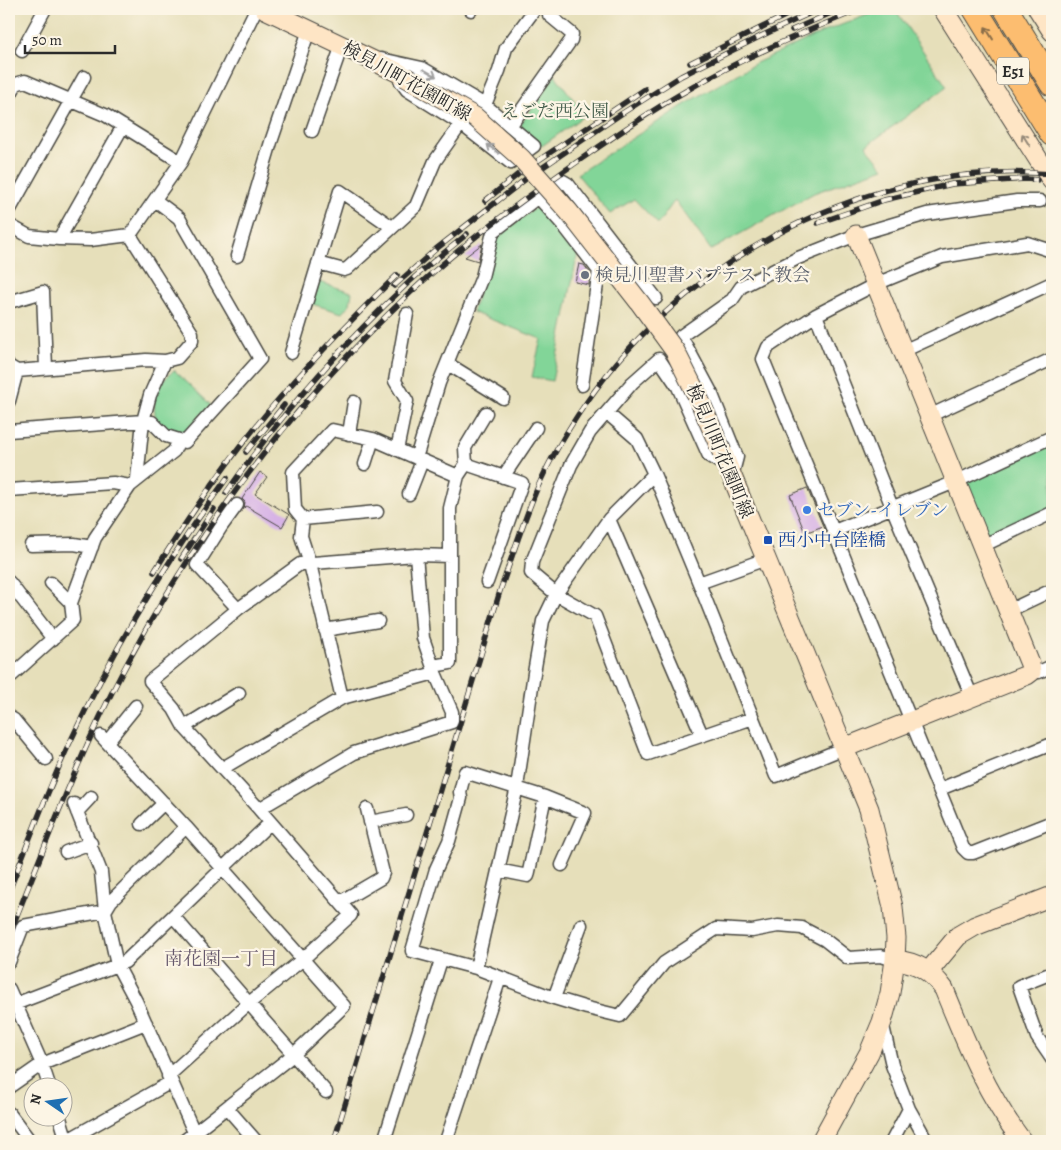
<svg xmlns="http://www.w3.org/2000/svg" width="1061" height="1150" font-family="Alegreya,'Noto Serif JP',serif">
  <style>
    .green { fill: #82d598; stroke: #568062 }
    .building { fill: #d3ace6 }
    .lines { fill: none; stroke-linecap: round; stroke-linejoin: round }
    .street-tunnel { stroke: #c1bb9d; stroke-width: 12; stroke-dasharray: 12 6; stroke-linecap: butt }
    .street-casing { stroke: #474640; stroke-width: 15 }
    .secondary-casing { stroke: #474640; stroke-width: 21 }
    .highway-casing { stroke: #474640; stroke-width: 26 }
    .street { stroke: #fff; stroke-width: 12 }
    .secondary { stroke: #fee5c5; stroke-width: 19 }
    .highway { stroke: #fcbd6f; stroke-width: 24 }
    .rail-casing { stroke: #2b2b2b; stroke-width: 5.5 }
    .rail { stroke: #fcf5e5; stroke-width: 4; stroke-dasharray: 11; stroke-linecap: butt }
    .secondary-bridge-casing { stroke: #474640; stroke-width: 21; stroke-linecap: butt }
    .secondary-bridge { stroke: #fee5c5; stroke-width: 19 }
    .oneway { stroke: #896d4a }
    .oneway2 { stroke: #a0a0a0 }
    .oneway3 { stroke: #948878 }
    .worship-dot { fill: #6b7280; stroke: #fcf5e5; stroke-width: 2 }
    .shop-dot { fill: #3f7fe0; stroke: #fcf5e5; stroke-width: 2 }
    .transit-dot { fill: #1a4fb4; stroke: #fcf5e5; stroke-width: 2 }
    .labels { text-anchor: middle; stroke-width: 4.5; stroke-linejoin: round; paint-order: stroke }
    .shield { fill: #fcf5e5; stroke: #6a6863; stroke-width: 1 }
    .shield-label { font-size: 16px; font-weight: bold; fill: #2b2b2b }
    .street-label { font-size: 18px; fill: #2b2b2b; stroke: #fcf5e5 }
    .park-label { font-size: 18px; fill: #455e4c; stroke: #fcf5e5 }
    .worship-label { font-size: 18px; fill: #5b616d; stroke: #fcf5e5; text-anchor: start }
    .shop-label { font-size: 18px; fill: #366cbe; stroke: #fcf5e5; text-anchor: start }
    .transit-label { font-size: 18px; fill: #164399; stroke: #fcf5e5; text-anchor: start }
    .neighbourhood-label { font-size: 19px; fill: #66586c; stroke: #fcf5e5 }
  </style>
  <rect width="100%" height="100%" fill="#fcf5e5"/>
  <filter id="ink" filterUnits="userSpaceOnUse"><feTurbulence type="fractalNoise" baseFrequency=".02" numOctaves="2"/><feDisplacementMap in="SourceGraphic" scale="10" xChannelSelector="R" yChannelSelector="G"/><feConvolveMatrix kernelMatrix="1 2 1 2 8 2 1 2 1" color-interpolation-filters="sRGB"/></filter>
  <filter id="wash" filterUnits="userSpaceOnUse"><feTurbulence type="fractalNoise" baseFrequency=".0096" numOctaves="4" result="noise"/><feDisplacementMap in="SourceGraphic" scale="20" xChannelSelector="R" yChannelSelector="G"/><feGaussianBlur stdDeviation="1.12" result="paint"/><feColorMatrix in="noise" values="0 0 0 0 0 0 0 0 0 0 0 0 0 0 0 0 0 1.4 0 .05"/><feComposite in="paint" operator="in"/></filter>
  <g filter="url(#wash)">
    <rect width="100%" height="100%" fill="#e6dfba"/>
    <path class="green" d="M883,9H895L947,87L866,146L884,168L814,193L711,250L675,200L658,224L634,199L610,214L577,174L684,105L756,63L823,32Z
      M555,75L585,115L542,146L522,129L521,124Z
      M535,208L545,210L578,252L552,381L532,377L541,339L472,312L496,238Z
      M319,282L352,292L350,304L342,313L312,304Z
      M174,370L211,405L182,435L168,433L156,422C152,393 153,390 174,370Z
      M1052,443V509L991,537L984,535L965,491L968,482Z"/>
    <g id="blocks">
      <path class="building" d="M482,244L478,261L465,257Z
        M579,264L584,265L590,273L589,285L575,282Z
        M260,472L267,477L255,494L288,514L289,515L282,527L246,506L244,508L245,502L242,499Z
        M807,488L823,526L805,533L790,495Z"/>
    </g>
  </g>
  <g filter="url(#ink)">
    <use href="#blocks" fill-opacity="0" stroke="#474640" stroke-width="1"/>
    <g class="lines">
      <path class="street-tunnel" d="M1040,201L1052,202"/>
      <g class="street-casing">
        <path id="street" d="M471,9V10
          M22,51L45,9
          M381,59L422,68L485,105L534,146L511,163L461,124L407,90L401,82L398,73
          M9,97L16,84L25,81L105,115L181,162
          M485,105L499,71L506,48L535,9
          M511,125L571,40L572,34L549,15V9
          M312,131L342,45
          M544,193L563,181L568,184L656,298
          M9,211L84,77
          M9,225L29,236L59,239L90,240L130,235L181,162L256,9
          M130,235L192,333V341L177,358L165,361L150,395L143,421L137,479
          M59,239L123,126
          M1052,251L1027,243L942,257L876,284L816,315L768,347L763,359L963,848L968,853H973L1052,822
          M237,256L271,142L309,30
          M318,263L344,270L347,269L416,206L435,161L461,124
          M9,302L43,292L46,368
          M816,315L892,507L972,697
          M903,351L1052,283
          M291,353L340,191L392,227
          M448,364L503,398
          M9,366L17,371L146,360L165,361
          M9,401L17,371
          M607,413L637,439L654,474L699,583L766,559
          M929,416L1052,359
          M9,431L143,421L152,422L166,436L179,440
          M349,434L354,402
          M397,450L407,401L395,381L407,314
          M416,458L439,383L482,277L493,232L538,197L564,226L599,271L582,385
          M365,464L373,439
          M466,464L522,483L487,582
          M728,467L709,456L678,387L659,359L632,383L590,432L571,465L532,562L531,573L556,594L595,616L648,754L753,718
          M732,476L737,457L711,392L681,336L732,300L741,287L798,258L856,235L927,214L1017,201H1040
          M503,477L536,428
          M9,490L113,483L130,486
          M409,494L422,461
          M237,505L221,527L197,565L238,609
          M303,519L377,512
          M609,519L702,735
          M834,531L955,482L1052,437
          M31,545L74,544L92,547
          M982,546L1052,513
          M9,582L53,639
          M51,583L71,603
          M699,583L776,776L844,748
          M1008,611L1052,590
          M325,630L378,621
          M433,666L450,663V508L458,476L466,464L465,448L486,413
          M1031,672H1039L1052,666
          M9,678L73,620L71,603L95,538L130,486L174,451L179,440L185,442L260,359L179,218L155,200
          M342,698L310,564L301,536L303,519L295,509L293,472L332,430L373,439L458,476
          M9,717L14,720L46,759
          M184,727L239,693
          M101,736L186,827L344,1006L293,1055L184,1141
          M107,742L136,706
          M223,768L342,698L435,673
          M940,789L1052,744
          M74,804L101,872L105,911L117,965L136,1001L197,1139
          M259,809L354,753L452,722V712L435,673L423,638L416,555
          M77,812L91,797
          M370,822L406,815
          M142,824L164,803
          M66,852L91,843
          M562,865L585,813L545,797L465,772L460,792L461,798L449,841L436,869L412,951L476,968L554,998L587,1008L620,1016L664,963L716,929L752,931L778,926L802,928L825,940L848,958L881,956L895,960
          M498,870L528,876L545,797
          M340,902L381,878L383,873L367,809
          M173,916L326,1092
          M9,962L23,926L105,911L111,901L186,827
          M476,968L517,787L534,673L543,621L556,594L609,519L654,474
          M1052,973L1019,986L1037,1037L1052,1059
          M9,989L42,1064L50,1088
          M554,998L581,925
          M15,1004L125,962L270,823
          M882,1022L892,1065L909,1109L927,1141
          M168,1076L248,1004L303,959L351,915L259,809L184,727L174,709L150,681L238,609L300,564L416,555L450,556
          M9,1087L42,1064L146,1023
          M227,1108L256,1141
          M9,1113L30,1141
          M60,1118L67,1141
          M66,1141L171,1082
          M384,1141L441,960
          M446,1141L500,978
          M892,1141L909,1109"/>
      </g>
      <g class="secondary-casing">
        <path id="secondary" d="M265,9L397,72L405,77
          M943,9L1052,181
          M1038,9L1052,31
          M722,452L869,809L893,907L896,938L895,960L890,993L882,1022L869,1053L821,1141
          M844,748L1027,675L1031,672L1030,664L856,235
          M895,960C917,962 931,971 944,989C966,1043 987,1095 1022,1141
          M929,971L958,936L975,926L1052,896"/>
      </g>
      <g class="highway-casing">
        <path id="highway" d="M975,9L1052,134
          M1006,9L1052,84"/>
      </g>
      <use href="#street" class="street"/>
      <use href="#secondary" class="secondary"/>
      <use href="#highway" class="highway"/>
      <g class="rail-casing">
        <path id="rail" d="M792,30L838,10
          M690,63L799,9
          M485,201L521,172L645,89
          M818,223L884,200L952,184L1026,179L1037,180
          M394,286L436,249L527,178L621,114L681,76L761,36L819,9
          M246,452L284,405
          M226,493C278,418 339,348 406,285C425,267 447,251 467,234
          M181,559L214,509
          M154,572C193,510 235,448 284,393C320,352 358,313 397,275
          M9,891C30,839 49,785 74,734C116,644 168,559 227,478
          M9,935C45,847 78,756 123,671C197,531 295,402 410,293C458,248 510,209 564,171C603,144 642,116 684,92C740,59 801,33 861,9
          M334,1141L500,591C512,557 523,522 537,489C550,459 568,429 586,403C687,256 872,159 1052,174"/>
      </g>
      <use href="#rail" class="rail"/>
      <g class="secondary-bridge-casing">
        <path id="secondary-bridge" d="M405,77L475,117L521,158L569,212L640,303L675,351L698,397L722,452"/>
      </g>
      <use href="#secondary-bridge" class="secondary-bridge"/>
    </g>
    <defs><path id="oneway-shaft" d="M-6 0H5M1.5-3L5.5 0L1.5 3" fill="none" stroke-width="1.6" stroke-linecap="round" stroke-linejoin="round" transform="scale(1.25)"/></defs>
    <use class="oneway" href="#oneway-shaft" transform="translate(989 33) rotate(-122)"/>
    <g class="oneway2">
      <use href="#oneway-shaft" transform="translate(430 73) rotate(30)"/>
      <use href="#oneway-shaft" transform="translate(493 149) rotate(-142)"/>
    </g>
    <use class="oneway3" href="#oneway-shaft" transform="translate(1026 140) rotate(-122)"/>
  </g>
  <circle class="worship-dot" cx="585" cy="275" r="5"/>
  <circle class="shop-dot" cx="807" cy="510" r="5"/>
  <rect class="transit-dot" x="763" y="535" width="10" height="10" rx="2.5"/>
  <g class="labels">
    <rect class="shield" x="997" y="57.5" width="32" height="27" rx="4"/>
    <g class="shield-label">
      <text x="1013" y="77">E51</text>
    </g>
    <g class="street-label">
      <text transform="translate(407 81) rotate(29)" y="6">検見川町花園町線</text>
      <text transform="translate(720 451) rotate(67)" y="6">検見川町花園町線</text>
    </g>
    <g class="park-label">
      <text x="555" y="117">えごだ西公園</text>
    </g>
    <g class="worship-label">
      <text x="595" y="281">検見川聖書バプテスト教会</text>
    </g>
    <g class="shop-label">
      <text x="817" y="516">セブン-イレブン</text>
    </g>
    <g class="transit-label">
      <text x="778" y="546">西小中台陸橋</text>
    </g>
    <g class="neighbourhood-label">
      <text x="221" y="965">南花園一丁目</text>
    </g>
  </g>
  <rect width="1061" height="1150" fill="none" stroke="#fcf5e5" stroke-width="30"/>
  <g transform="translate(48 1102) rotate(283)"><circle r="24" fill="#fcf5e5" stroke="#a8a49b"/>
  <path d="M0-4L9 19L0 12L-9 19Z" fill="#1f6fb2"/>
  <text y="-8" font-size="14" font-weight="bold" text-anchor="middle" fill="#2b2b2b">N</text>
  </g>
  <path d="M25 45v8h90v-8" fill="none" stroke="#2b2b2b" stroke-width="2.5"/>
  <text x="32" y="45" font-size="15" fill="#2b2b2b" stroke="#fcf5e5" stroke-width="4" paint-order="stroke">50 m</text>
</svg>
